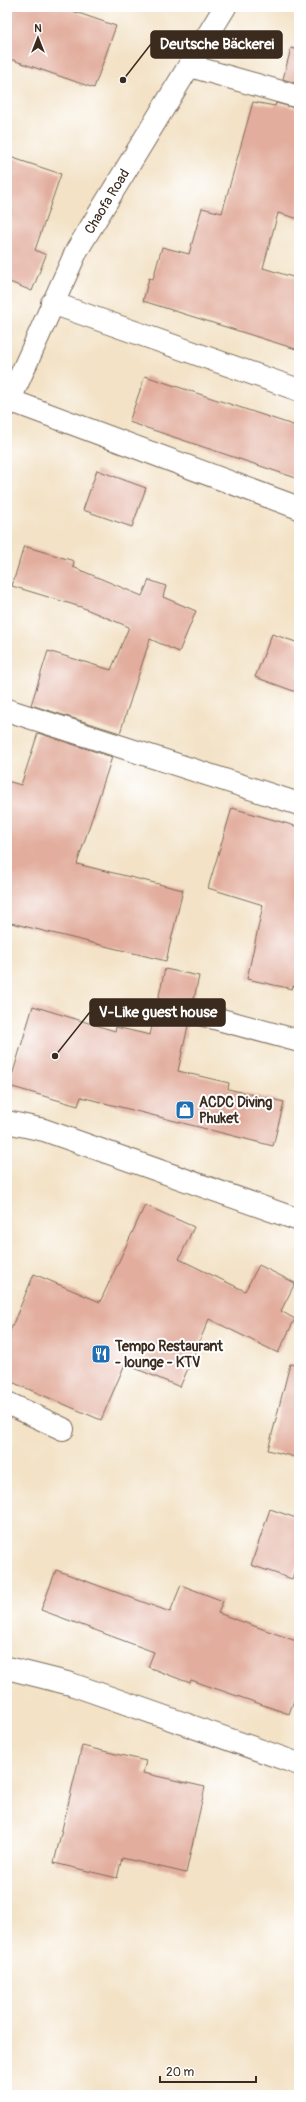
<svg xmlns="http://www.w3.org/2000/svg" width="306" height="2102" font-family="Pangolin,sans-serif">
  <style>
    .building { fill: #e2ad9d }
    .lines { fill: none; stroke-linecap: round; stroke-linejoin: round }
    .minor-casing { stroke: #7b6a59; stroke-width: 24 }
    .major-casing { stroke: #7b6a59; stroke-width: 24 }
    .minor { stroke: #fff; stroke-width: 22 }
    .major { stroke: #fff; stroke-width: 22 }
    .labels { text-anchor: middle; stroke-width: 4; stroke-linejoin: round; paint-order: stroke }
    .street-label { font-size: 14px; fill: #3b2a1e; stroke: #fff }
    .poi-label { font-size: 14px; font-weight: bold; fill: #3b2a1e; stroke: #fff; text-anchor: start }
    .leader { fill: none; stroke: #3b2a1e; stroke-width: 1.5 }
    .callout-dot { fill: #3b2a1e; stroke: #fff; stroke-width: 1.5 }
    .callout { fill: #3b2a1e; stroke: #3b2a1e; stroke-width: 1.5 }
    .callout-label { font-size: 15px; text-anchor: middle; font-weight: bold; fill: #fff }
  </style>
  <rect width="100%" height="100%" fill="#fff"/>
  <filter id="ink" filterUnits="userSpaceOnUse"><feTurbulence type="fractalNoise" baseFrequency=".025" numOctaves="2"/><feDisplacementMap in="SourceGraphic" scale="8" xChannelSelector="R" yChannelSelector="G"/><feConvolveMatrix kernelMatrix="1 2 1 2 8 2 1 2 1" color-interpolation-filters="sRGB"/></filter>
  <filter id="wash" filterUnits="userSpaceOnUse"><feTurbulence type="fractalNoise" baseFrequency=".012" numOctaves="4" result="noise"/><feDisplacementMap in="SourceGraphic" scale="16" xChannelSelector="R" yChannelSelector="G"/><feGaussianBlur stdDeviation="0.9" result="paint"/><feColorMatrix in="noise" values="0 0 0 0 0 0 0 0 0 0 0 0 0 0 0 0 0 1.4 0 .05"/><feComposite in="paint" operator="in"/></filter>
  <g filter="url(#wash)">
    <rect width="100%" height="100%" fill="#f3e2c6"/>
    <g id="blocks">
      <path class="building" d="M7,7H61L116,26L94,88L7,58Z
        M291,48L299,50V84L283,79Z
        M253,102L275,106L276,103L299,109V219L278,213L263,268L299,279V350L143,301L149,278L153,279L162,247L189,254L202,208L222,213Z
        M7,156L61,174L35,250L46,255L32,291L7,281Z
        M145,376L299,427V479L129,422Z
        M97,470L146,488L132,527L83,510Z
        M24,546L74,561L73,567L142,596L149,580L166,586L163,597L196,611L179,652L150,639L120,733L31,705L48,651L111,670L129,627L81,607L12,586Z
        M272,634L299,643V693L255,677Z
        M38,733L112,757L77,864L183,890L166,961L7,922V781L21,785Z
        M232,808L299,827V987L293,986L292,989L247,979L263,905L208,888Z
        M165,969L199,976L178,1071L229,1083L228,1089L284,1102L273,1146L81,1097L78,1106L9,1086L33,1006L115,1031L116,1027L150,1035Z
        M145,1205L194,1227L179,1259L245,1291L259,1265L295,1283L281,1311L295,1319L278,1353L209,1319L180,1387L125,1364L101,1420L7,1380V1338L34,1274L100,1302Z
        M290,1364L299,1365V1458L268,1450Z
        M270,1509L299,1519V1559L292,1579L251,1565Z
        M56,1570L170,1612L181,1585L223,1601L218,1613L299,1642V1686L289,1714L191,1680L190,1683L148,1667L154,1652L41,1610Z
        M82,1746L146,1761L143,1773L205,1787L186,1873L122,1858L117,1878L54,1863Z"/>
    </g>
  </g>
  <g filter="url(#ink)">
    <use href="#blocks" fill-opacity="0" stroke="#7b6a59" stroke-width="1"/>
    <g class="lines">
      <g class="minor-casing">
        <path id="minor" d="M190,66L299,97
          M52,303L299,390
          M9,400L299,508
          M7,710L299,804
          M203,1015L299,1041
          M7,1122L44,1130L299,1220
          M7,1403L63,1429
          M7,1668L71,1684L299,1764"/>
      </g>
      <g class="major-casing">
        <g id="major">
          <path id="s1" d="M7,406L77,250L225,7"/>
        </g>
      </g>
      <use href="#minor" class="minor"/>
      <use href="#major" class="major"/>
    </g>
  </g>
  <defs>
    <g id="shop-square" transform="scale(1)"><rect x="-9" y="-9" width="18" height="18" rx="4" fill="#1f6fb2" stroke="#fff"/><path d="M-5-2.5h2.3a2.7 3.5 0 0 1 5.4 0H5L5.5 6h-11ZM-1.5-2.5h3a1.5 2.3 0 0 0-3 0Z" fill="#fff"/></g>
    <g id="restaurant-square" transform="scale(1)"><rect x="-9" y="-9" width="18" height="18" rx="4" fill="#1f6fb2" stroke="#fff"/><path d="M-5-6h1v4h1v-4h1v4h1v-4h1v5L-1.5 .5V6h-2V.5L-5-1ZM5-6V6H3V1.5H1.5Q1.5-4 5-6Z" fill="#fff"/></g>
  </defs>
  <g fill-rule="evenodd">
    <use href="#shop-square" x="185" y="1110"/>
    <use href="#restaurant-square" x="101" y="1354"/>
  </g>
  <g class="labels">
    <g class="street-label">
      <text dy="5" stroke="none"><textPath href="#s1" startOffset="228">Chaofa Road</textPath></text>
    </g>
    <g class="poi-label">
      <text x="199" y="1107">ACDC Diving<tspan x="199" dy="16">Phuket</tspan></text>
      <text x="115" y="1351">Tempo Restaurant<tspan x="115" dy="16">- lounge - KTV</tspan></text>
    </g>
  </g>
  <path class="leader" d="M123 80L151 44M55 1056L90 1012"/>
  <g class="callout-dot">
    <circle cx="123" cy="80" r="4"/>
    <circle cx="55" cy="1056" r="4"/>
  </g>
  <g class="callout">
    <rect x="151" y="31" width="131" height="27" rx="4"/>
    <rect x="90" y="999" width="135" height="27" rx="4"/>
  </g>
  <g class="callout-label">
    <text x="217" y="49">Deutsche Bäckerei</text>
    <text x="158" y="1017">V-Like guest house</text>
  </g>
  <rect width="306" height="2102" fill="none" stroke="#fff" stroke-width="24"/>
  <g transform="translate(38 38)" stroke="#ffffff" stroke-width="3" paint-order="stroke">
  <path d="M0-3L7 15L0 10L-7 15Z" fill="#3b2a1e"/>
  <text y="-6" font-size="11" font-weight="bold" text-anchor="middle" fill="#3b2a1e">N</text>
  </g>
  <path d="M160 2076v6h96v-6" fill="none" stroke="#3b2a1e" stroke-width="2"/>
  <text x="166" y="2076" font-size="12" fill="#3b2a1e" stroke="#ffffff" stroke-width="3" paint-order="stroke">20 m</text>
</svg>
